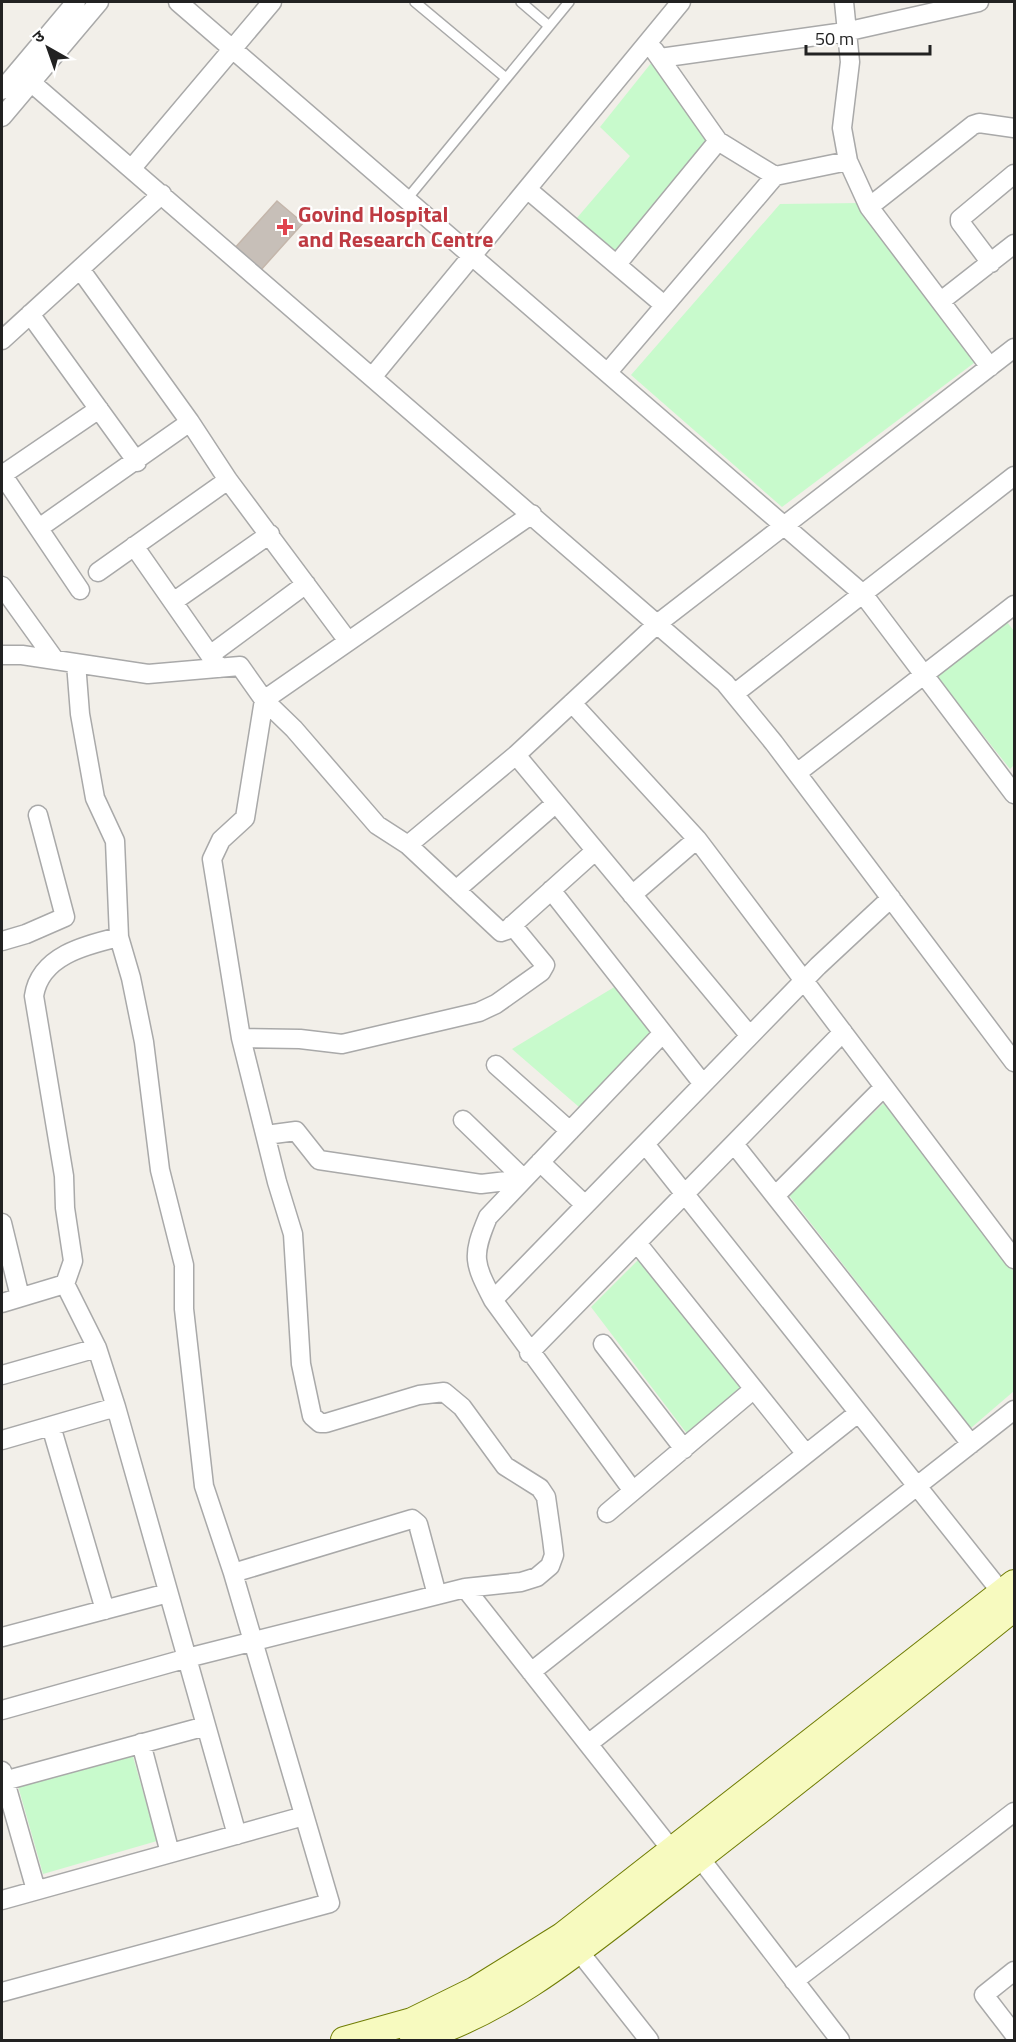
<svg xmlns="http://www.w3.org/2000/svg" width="1016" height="2042" font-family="'Titillium Web','Noto Sans Devanagari',sans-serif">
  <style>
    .park { fill: #c8facc }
    .building { fill: #c7bfb8; stroke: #c4b6ab; stroke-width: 1.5 }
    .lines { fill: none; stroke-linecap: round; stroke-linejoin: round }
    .lane-casing { stroke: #a9a9a9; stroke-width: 12 }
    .street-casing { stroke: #a9a9a9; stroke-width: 21 }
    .secondary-casing { stroke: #707d05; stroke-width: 28 }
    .lane { stroke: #fff; stroke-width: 9 }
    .street { stroke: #fff; stroke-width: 18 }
    .secondary { stroke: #f7fabf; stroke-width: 26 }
    .health-dot { fill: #e0444e; stroke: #fff; stroke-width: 2 }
    .labels { text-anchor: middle; stroke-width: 4.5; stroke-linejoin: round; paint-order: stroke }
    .health-label { font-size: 22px; font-weight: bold; fill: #be3a42; stroke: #fff; text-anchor: start }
  </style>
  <rect width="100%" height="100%" fill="#f2efe9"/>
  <path class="park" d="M652,62L709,145L620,254L576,219L630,156L600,127Z
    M861,203L978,360L782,507L631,375L780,204Z
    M1007,622L1014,631V765L1010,769L937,677Z
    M616,986L653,1031L579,1107L512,1049Z
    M885,1102L1014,1272V1391L971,1428L788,1194Z
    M640,1258L746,1390L691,1439L591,1307Z
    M132,1753L157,1841L43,1874L18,1786Z"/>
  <path class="building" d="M277,201L303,223L260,271L234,249Z"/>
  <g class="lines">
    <g class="lane-casing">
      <path id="lane" d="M415,2L506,78
        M521,2L549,26
        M407,199L569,2"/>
    </g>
    <g class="street-casing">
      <path id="street" d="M178,2L863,594L1014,794
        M844,2L850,62L842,128L848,161L869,207L990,367
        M654,50L718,141L775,176L848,161
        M660,58L845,32L979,2
        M18,71L725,683L774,743L1014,1062
        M2,90L76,2
        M2,117L99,2
        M132,168L272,2
        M527,189L664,305
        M869,207L973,125L979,123L1014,128
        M991,263L960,222V219L1014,174
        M617,264L718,141
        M80,269L190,422L228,480L348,641
        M941,301L1014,244
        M30,314L137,462
        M2,340L162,194
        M608,372L775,176
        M373,376L681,2
        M2,474L80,590
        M2,475L99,409
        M39,528L190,422
        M134,546L219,668
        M98,572L228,480
        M2,586L55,660
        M173,602L270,534
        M2,655H22L148,674L240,666L264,700L532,514
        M210,655L306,584
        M734,694L1014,476
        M572,703L697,839L1014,1259
        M516,755L750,1036
        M797,773L1014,605
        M408,845L516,755L657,624L1014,348
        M456,890L556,803
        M551,890L703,1084
        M632,895L697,839
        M2,941L26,934L65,917L38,815
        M241,1038L300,1039L342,1044L479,1012L496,1004L541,972L545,965L512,925
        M496,1065L570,1131
        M463,1120L524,1179
        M266,1135L296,1131L319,1160L481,1184L524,1179
        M645,1144L1002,1593L1010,1598
        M734,1144L971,1444
        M540,1162L584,1204
        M775,1196L884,1087
        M2,1223L20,1297
        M637,1243L806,1454
        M65,1284L97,1348L116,1407L237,1835
        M493,1300L818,966L891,898
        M2,1303L65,1284L73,1261L65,1208L64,1176L34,996C40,956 85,945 119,937
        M603,1344L684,1449
        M529,1353L843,1032
        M2,1375L97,1348
        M51,1426L105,1610
        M2,1440L116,1407
        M633,1491L493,1300C474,1263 471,1257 488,1217L663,1033
        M607,1513L754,1389
        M233,1573L412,1519L418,1524L437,1595
        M465,1588L521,1582L537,1577L550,1566L554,1555L552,1539L546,1497L540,1488L505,1466L462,1407L444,1392L419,1395L326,1423H320L312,1416L301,1364L293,1234L277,1182L241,1038L212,859L221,840L245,818L264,700L294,729L377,825L408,845L501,932L507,930L595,851
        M2,1637L168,1593
        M531,1672L858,1413
        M2,1710L195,1656L465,1588L678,1858
        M141,1743L170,1853
        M588,1744L1014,1410
        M2,1771L36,1890
        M4,1781L206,1726
        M693,1849L840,2040
        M2,1900L304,1816
        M578,1950L649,2040
        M1014,1971L984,1995L1014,2034
        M794,1981L1014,1812
        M2,1992L330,1903L233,1573L204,1486L184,1309V1265L160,1170L144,1042L131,978L119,937L115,841L95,798L80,714L76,663"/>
    </g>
    <g class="secondary-casing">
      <path id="secondary" d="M344,2040L412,2021L475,1990L562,1936L1014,1583
        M413,2040C512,2011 593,1939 673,1878C788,1789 901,1699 1014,1608"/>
    </g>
    <use href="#lane" class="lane"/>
    <use href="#street" class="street"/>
    <use href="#secondary" class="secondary"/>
  </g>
  <path class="health-dot" d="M282 218h6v6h6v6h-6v6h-6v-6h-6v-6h6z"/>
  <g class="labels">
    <g class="health-label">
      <text x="298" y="222">Govind Hospital<tspan x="298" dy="25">and Research Centre</tspan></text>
    </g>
  </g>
  <rect width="1016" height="2042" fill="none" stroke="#222222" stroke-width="6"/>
  <g transform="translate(48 48) rotate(320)" stroke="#ffffff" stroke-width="4.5" paint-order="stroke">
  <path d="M0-4.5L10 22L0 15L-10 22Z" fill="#222222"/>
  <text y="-9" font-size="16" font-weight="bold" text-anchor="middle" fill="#222222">उ</text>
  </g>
  <path d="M806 45v9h124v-9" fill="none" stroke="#222222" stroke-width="3"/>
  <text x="815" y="45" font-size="18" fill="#222222" stroke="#ffffff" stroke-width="4.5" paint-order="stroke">50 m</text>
</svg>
